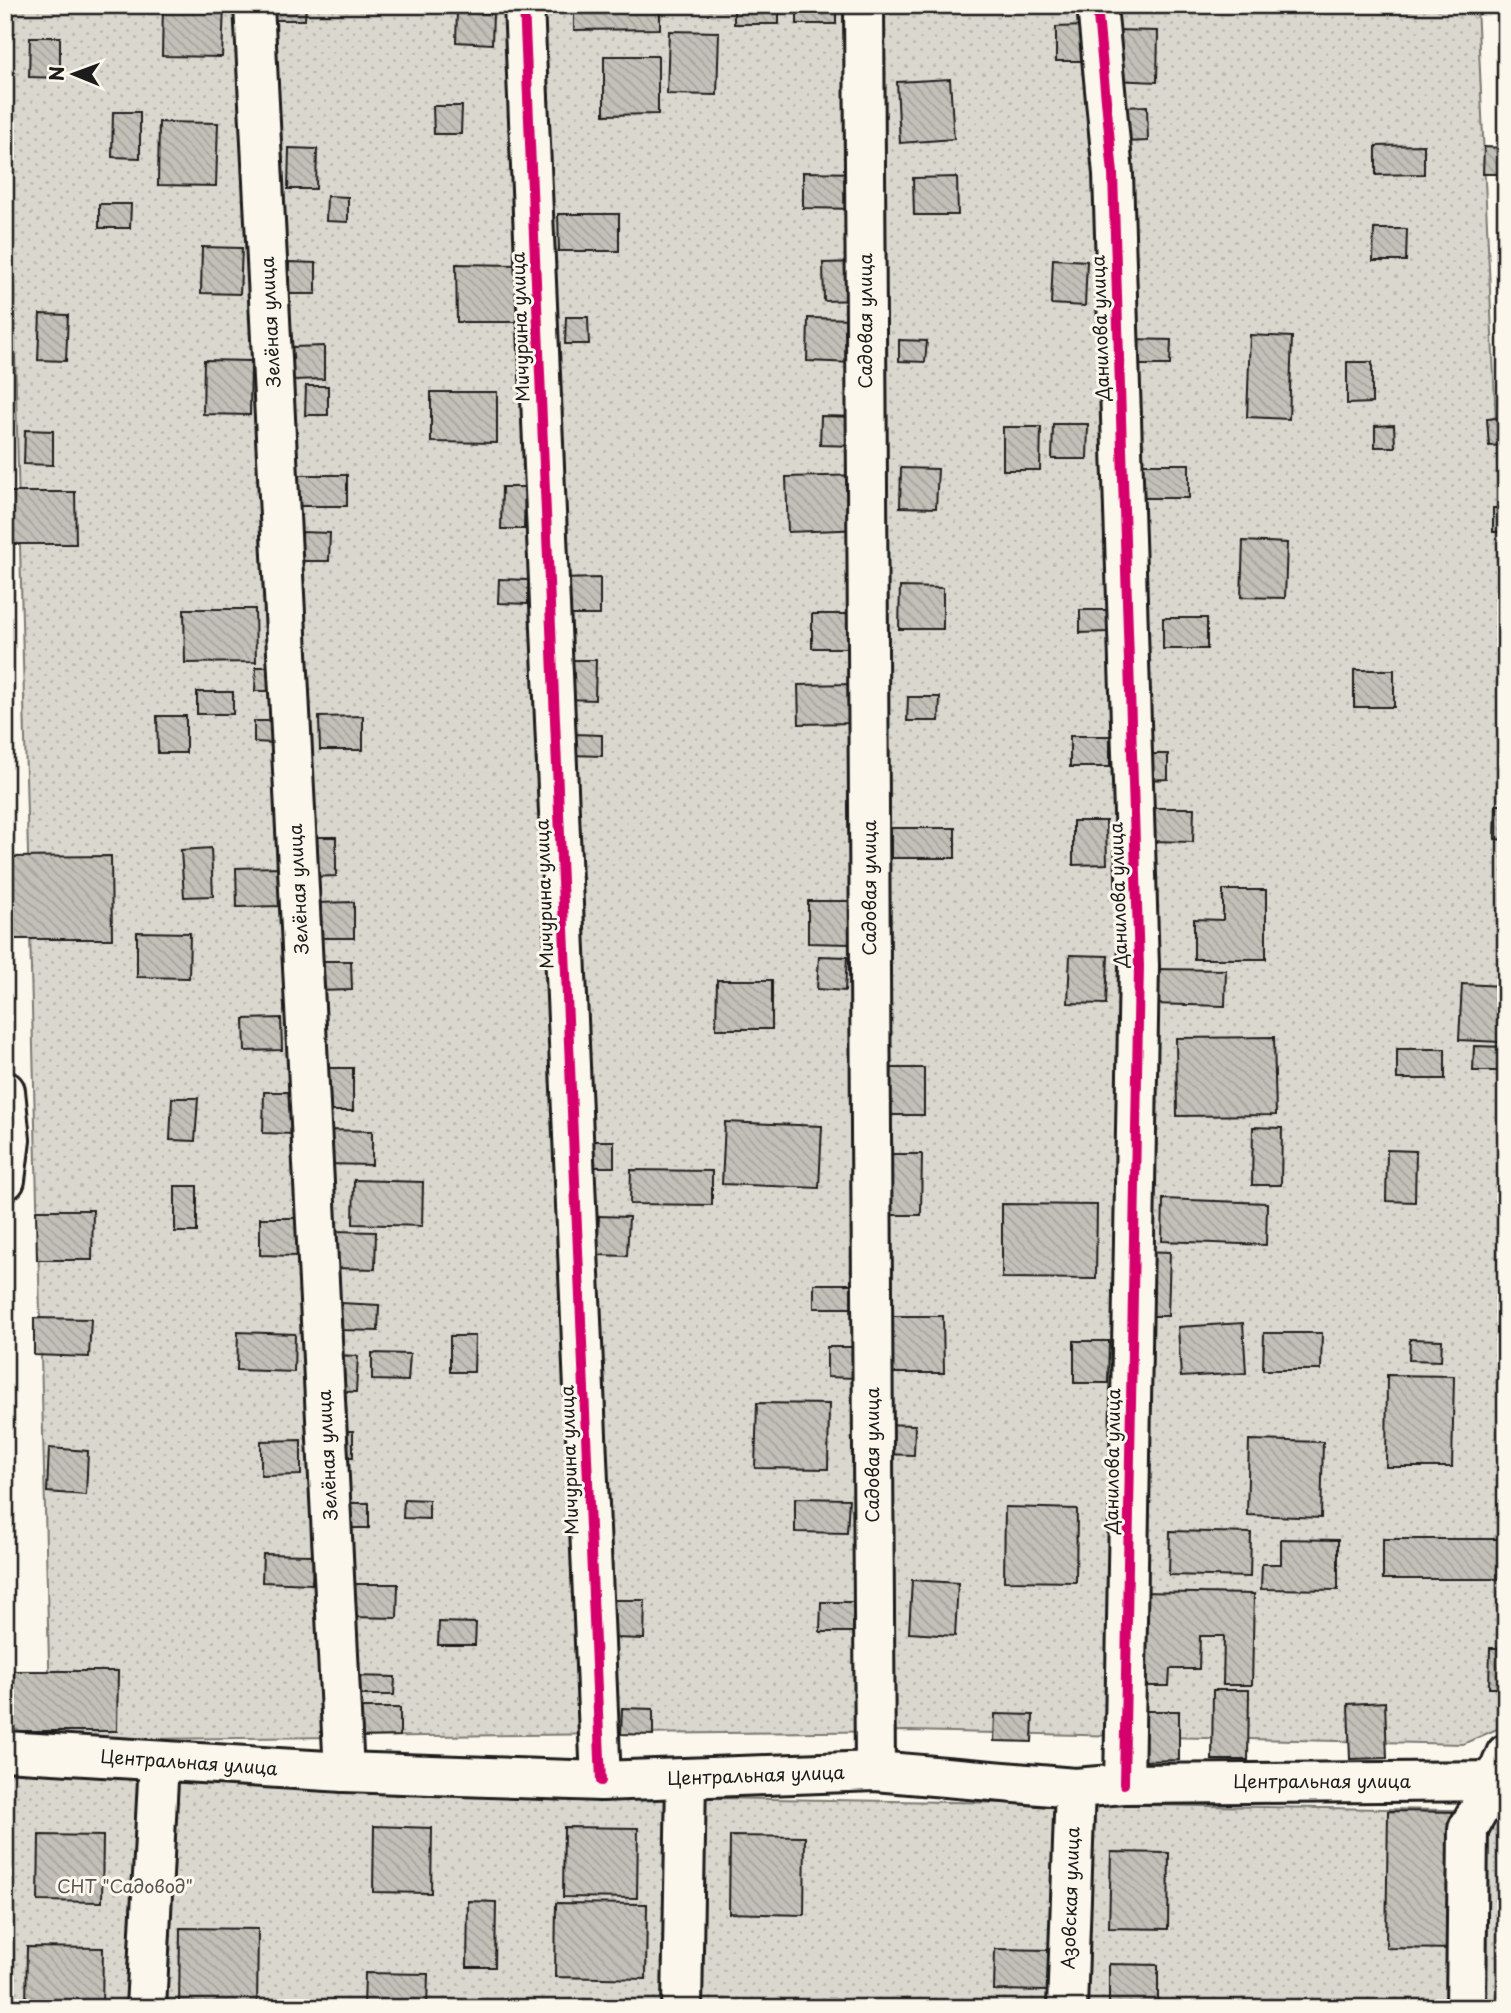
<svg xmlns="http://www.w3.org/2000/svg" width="1511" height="2013" font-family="'Playpen Sans',sans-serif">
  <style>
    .park { fill: url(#park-dots); stroke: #7b7a75; stroke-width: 2 }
    .building { fill: url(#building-back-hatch); stroke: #1c1c1c; stroke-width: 2 }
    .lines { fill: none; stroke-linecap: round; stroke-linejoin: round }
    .street-casing { stroke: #1c1c1c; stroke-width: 44 }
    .secondary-casing { stroke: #1c1c1c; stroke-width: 44 }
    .street { stroke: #fbf7ec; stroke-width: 38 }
    .secondary { stroke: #fbf7ec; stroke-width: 38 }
    .cycleway-casing { stroke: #fbf7ec; stroke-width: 15 }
    .cycleway { stroke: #d6006c; stroke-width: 10 }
    .labels { text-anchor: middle; stroke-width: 6; stroke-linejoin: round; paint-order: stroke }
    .street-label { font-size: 18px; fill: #1c1c1c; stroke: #fbf7ec }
    .park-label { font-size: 18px; fill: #555451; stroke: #fbf7ec }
  </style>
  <defs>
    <pattern id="park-dots" width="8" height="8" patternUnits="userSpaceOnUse" patternTransform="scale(1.75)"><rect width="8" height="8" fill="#dad7ce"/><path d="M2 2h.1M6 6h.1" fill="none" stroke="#bab8b0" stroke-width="1.8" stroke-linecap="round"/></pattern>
    <pattern id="building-back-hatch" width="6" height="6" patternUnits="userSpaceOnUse" patternTransform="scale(1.75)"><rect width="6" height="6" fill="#c3c0b8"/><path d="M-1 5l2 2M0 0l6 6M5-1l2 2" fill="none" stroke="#a7a49e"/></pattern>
  </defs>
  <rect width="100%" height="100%" fill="#fbf7ec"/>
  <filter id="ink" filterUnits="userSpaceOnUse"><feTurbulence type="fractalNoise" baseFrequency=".0143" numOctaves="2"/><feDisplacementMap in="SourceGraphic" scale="14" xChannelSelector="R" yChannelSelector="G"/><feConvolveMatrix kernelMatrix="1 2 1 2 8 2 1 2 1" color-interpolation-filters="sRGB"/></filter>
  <g filter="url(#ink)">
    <path class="park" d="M6,5H1477L1506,641V1725L1463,1744L909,1731L51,1740Z
      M5,1760L713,1798L1506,1811V2008H5Z"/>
    <path class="building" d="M163,5H224L222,57L162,56Z
      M272,5H306L305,20H272Z
      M574,5H660V29L574,30Z
      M734,5H779V24H734Z
      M797,5H836V24H797Z
      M457,11L493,13L492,44L456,42Z
      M1086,26L1087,61H1056V27Z
      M1115,30L1158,31L1157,82L1114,80Z
      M669,31L719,32L717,95L667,94Z
      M30,37H60V78L29,77Z
      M604,56H658V114L604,115Z
      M950,79L954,139L900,143L897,82Z
      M433,106H462L461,134H434Z
      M1147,106L1148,141L1123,142L1122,107Z
      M113,112H140V158L112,157Z
      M159,122L218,123L216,186L158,185Z
      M1424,145V174L1376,175V146Z
      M1484,147L1503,148L1502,174H1483Z
      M289,148L317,149L316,189H288Z
      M803,172L859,173L858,209L803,208Z
      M957,177L958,215H914L913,178Z
      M327,196L348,197V222L326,221Z
      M99,204H131L130,228H99Z
      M558,214H619V251H559Z
      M1374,229H1407L1406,261H1373Z
      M202,247L242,248L240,294L201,293Z
      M1053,259L1087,261L1085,306L1051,304Z
      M289,262L316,263V294H288Z
      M858,262L859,300L824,301L823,263Z
      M456,264L521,265V322H457Z
      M40,314L68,315L66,361L38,360Z
      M566,317H588L589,344H565Z
      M808,318L855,319L853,363L807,361Z
      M1250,335L1292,337L1289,419L1247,417Z
      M1128,339L1171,340L1170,365H1128Z
      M899,340L927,341L925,362L899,361Z
      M324,346V379L292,380V347Z
      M204,360L251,361L250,415L203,414Z
      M1347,362H1372V403L1347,404Z
      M306,386H328V415H305Z
      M431,392H497V443L431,442Z
      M821,416L857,417L856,446L820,445Z
      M1506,417V445L1489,446L1487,419Z
      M1053,424H1088L1087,459H1052Z
      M1394,425L1395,447H1375V426Z
      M1003,427H1041L1040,470H1003Z
      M25,430L53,431V465L24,464Z
      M1138,464H1189V498H1138Z
      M901,468L938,469L936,508L900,507Z
      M288,475H347V506H288Z
      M863,475L865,529L788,532L786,477Z
      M502,487H525L524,529H501Z
      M5,492H75L76,544H5Z
      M1493,508H1506V532H1493Z
      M300,532L330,533L329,561H300Z
      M1243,541L1287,543L1285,598L1241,597Z
      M600,578V615H558V579Z
      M499,579L528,580V604L498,603Z
      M900,587L943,588V629H899Z
      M184,609H255L256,662L185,663Z
      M1080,610H1108L1107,632L1080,633Z
      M812,614H855V648H812Z
      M1163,618H1207V649H1163Z
      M564,660H596L595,700L564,699Z
      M256,667H270L269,691H255Z
      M1354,670H1394V707H1354Z
      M854,684L855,723L799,724L798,685Z
      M197,692H233V714H197Z
      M908,697H940L939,721H907Z
      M157,716H186V753H158Z
      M363,716V750H320L319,717Z
      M254,721H275L274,743L254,742Z
      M572,734L602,735V756L571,755Z
      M1070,736H1110V767H1070Z
      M1144,754H1168V779L1145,780Z
      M1496,805H1506V840L1495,839Z
      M1151,808H1194L1193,842L1150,841Z
      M1073,821H1106L1107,864L1073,865Z
      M891,828H955V858H891Z
      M310,837H336V876L310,877Z
      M211,848L213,896L184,897L181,850Z
      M111,856L112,939H9V857Z
      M280,867L281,906L237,907L236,868Z
      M1223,890H1266V959H1194V919L1223,920Z
      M808,901H850V944L808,943Z
      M354,902V938H315L314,903Z
      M137,932L190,933L189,978L137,977Z
      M1070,955L1108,956L1106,1004L1068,1003Z
      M819,956L847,957L845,991L817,989Z
      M318,961H351L352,990L318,991Z
      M1153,969L1226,970L1225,1006L1152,1004Z
      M717,980H772V1029H716Z
      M1462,984L1503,986L1500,1042L1459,1040Z
      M281,1018L282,1050L245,1051L244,1019Z
      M1274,1037L1276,1115L1177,1116L1176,1038Z
      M1474,1046L1506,1047V1071H1473Z
      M1397,1049H1445V1079H1397Z
      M318,1068H353V1111H318Z
      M887,1068H924V1115H886Z
      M264,1092H295L294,1134L263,1133Z
      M172,1098H198L195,1141L170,1140Z
      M725,1122L822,1126L819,1188L722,1184Z
      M1253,1127L1282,1128L1281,1185H1252Z
      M326,1130L372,1131V1165L326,1164Z
      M591,1141H614V1167H590Z
      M1387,1150L1416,1151L1415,1202L1386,1201Z
      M888,1154H922L921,1215H887Z
      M631,1170L712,1171V1205L630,1204Z
      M354,1180L423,1182L422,1226L353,1224Z
      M175,1186H197V1232H175Z
      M1163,1199L1267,1203L1266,1245L1162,1241Z
      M1002,1204L1097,1205L1096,1279L1002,1278Z
      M36,1210H93L92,1260H37Z
      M599,1216L629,1217L627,1256L597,1255Z
      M260,1218H297V1256L260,1255Z
      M333,1231L376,1232L375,1269L333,1268Z
      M1141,1251L1170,1252L1168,1316H1140Z
      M814,1284H854L853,1308H814Z
      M341,1303L379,1305L378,1331L340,1330Z
      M888,1316H943L944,1373H887Z
      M34,1318L91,1319L89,1357L34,1355Z
      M1243,1323L1246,1373L1181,1377L1178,1327Z
      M238,1332L295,1334L294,1372L237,1370Z
      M1264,1333H1322L1321,1370H1263Z
      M450,1336H475L474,1372H450Z
      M1410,1339L1442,1340L1441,1361L1409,1360Z
      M1074,1341H1109L1108,1383H1074Z
      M827,1347H856L855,1378L827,1377Z
      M372,1353L410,1354L408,1381L372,1380Z
      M330,1355L358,1356L356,1392L328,1391Z
      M1387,1375L1454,1376L1452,1467H1386Z
      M757,1403L829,1404L828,1469L755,1468Z
      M880,1424L915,1425L914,1455L879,1454Z
      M330,1431H353V1457H330Z
      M301,1440V1475L261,1476V1441Z
      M1249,1440L1323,1442L1321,1518L1247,1515Z
      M49,1448L88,1451L86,1495L47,1492Z
      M795,1498L849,1499L847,1533L795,1532Z
      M404,1499L429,1500V1519L403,1518Z
      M339,1503H369V1528H339Z
      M1005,1507L1077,1509L1076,1582L1004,1581Z
      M1170,1531L1251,1533L1250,1577L1169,1575Z
      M1281,1539L1338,1540V1590L1261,1589L1262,1564H1281Z
      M1383,1539H1506V1579H1383Z
      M263,1554L313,1555L312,1584L262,1582Z
      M912,1580L958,1583L955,1636L909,1633Z
      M348,1584H398L397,1618L349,1617Z
      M1138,1592L1254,1594L1252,1685H1223L1224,1636H1200L1199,1669H1170L1169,1686H1137Z
      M614,1600H645L644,1639L614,1638Z
      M821,1602H853V1632H820Z
      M439,1622L476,1623L475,1645H438Z
      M1490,1648H1506V1688H1489Z
      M14,1671H118L117,1731H14Z
      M353,1676L395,1677L394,1695H354Z
      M1213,1690H1249L1248,1760H1212Z
      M1385,1702L1387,1758L1350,1759L1348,1704Z
      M354,1708H400V1736L354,1737Z
      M622,1708L653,1709V1735L621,1734Z
      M1141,1711H1179V1760L1141,1761Z
      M995,1714L1033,1715L1032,1742L994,1741Z
      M1388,1811L1459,1812L1457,1949L1386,1948Z
      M374,1826L432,1828L431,1893L373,1892Z
      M564,1827L638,1828L637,1898L563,1897Z
      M39,1835L103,1836L102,1902L38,1901Z
      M730,1836L805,1837L804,1915L729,1913Z
      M1111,1852L1169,1853L1168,1929L1109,1928Z
      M468,1901L496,1902L495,1967H467Z
      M556,1903L647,1904L646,1979L555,1977Z
      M180,1928L258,1929L257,2008H179Z
      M27,1947L103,1948L102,2008L26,2006Z
      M995,1949L1049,1950L1048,1991L994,1990Z
      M1109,1964L1158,1965V2008H1109Z
      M365,1973L428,1974L427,2007L364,2008Z
      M1193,2005L1267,2006V2008H1193Z"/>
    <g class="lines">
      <g class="street-casing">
        <path id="street" d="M254,5L344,1772
          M524,5L601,1781
          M864,5L875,1771
          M1097,5L1113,174L1139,966L1124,1784
          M5,1091L10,1140L5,1180
          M146,2008L159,1761
          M682,2008L686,1779
          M1067,2008L1075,1788
          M1466,2008L1468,1829L1495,1781L1506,1754"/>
      </g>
      <g class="secondary-casing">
        <path id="secondary" d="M5,1751L344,1772L601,1781L875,1771L1075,1788L1124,1784L1506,1781"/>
      </g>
      <use href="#street" class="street"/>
      <use href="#secondary" class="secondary"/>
      <g class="cycleway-casing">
        <path id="cycleway" d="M524,5L601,1781
          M1097,5L1113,174L1139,966L1124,1784"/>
      </g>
      <use href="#cycleway" class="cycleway"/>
    </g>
  </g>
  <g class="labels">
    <g class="street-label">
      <text transform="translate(866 321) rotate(-90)" y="6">Садовая улица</text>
      <text transform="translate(271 322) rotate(-93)" y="6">Зелёная улица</text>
      <text transform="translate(521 327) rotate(-92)" y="6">Мичурина улица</text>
      <text transform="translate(1101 328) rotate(-92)" y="6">Данилова улица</text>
      <text transform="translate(870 888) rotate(-90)" y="6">Садовая улица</text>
      <text transform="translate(299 889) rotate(-93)" y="6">Зелёная улица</text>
      <text transform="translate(545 894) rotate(-92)" y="6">Мичурина улица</text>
      <text transform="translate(1119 895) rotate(-92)" y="6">Данилова улица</text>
      <text transform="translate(328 1455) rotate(-93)" y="6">Зелёная улица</text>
      <text transform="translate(873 1455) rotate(-90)" y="6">Садовая улица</text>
      <text transform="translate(570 1460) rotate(-92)" y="6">Мичурина улица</text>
      <text transform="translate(1113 1461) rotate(-89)" y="6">Данилова улица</text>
      <text transform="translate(189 1763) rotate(4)" y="6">Центральная улица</text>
      <text transform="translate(756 1776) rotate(-2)" y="6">Центральная улица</text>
      <text x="1322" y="1788">Центральная улица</text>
      <text transform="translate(1071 1898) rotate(-88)" y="6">Азовская улица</text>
    </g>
    <g class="park-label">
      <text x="125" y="1893">СНТ "Садовод"</text>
    </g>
  </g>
  <rect width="1511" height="2013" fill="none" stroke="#fbf7ec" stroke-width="28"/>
  <rect x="14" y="14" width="1483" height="1985" fill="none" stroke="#1c1c1c" stroke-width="2.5" filter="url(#ink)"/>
  <g transform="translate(74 74) rotate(271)" stroke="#fbf7ec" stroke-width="5" paint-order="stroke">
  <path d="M0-5L12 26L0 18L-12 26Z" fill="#1c1c1c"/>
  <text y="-10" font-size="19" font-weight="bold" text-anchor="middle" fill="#1c1c1c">N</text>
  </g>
</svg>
